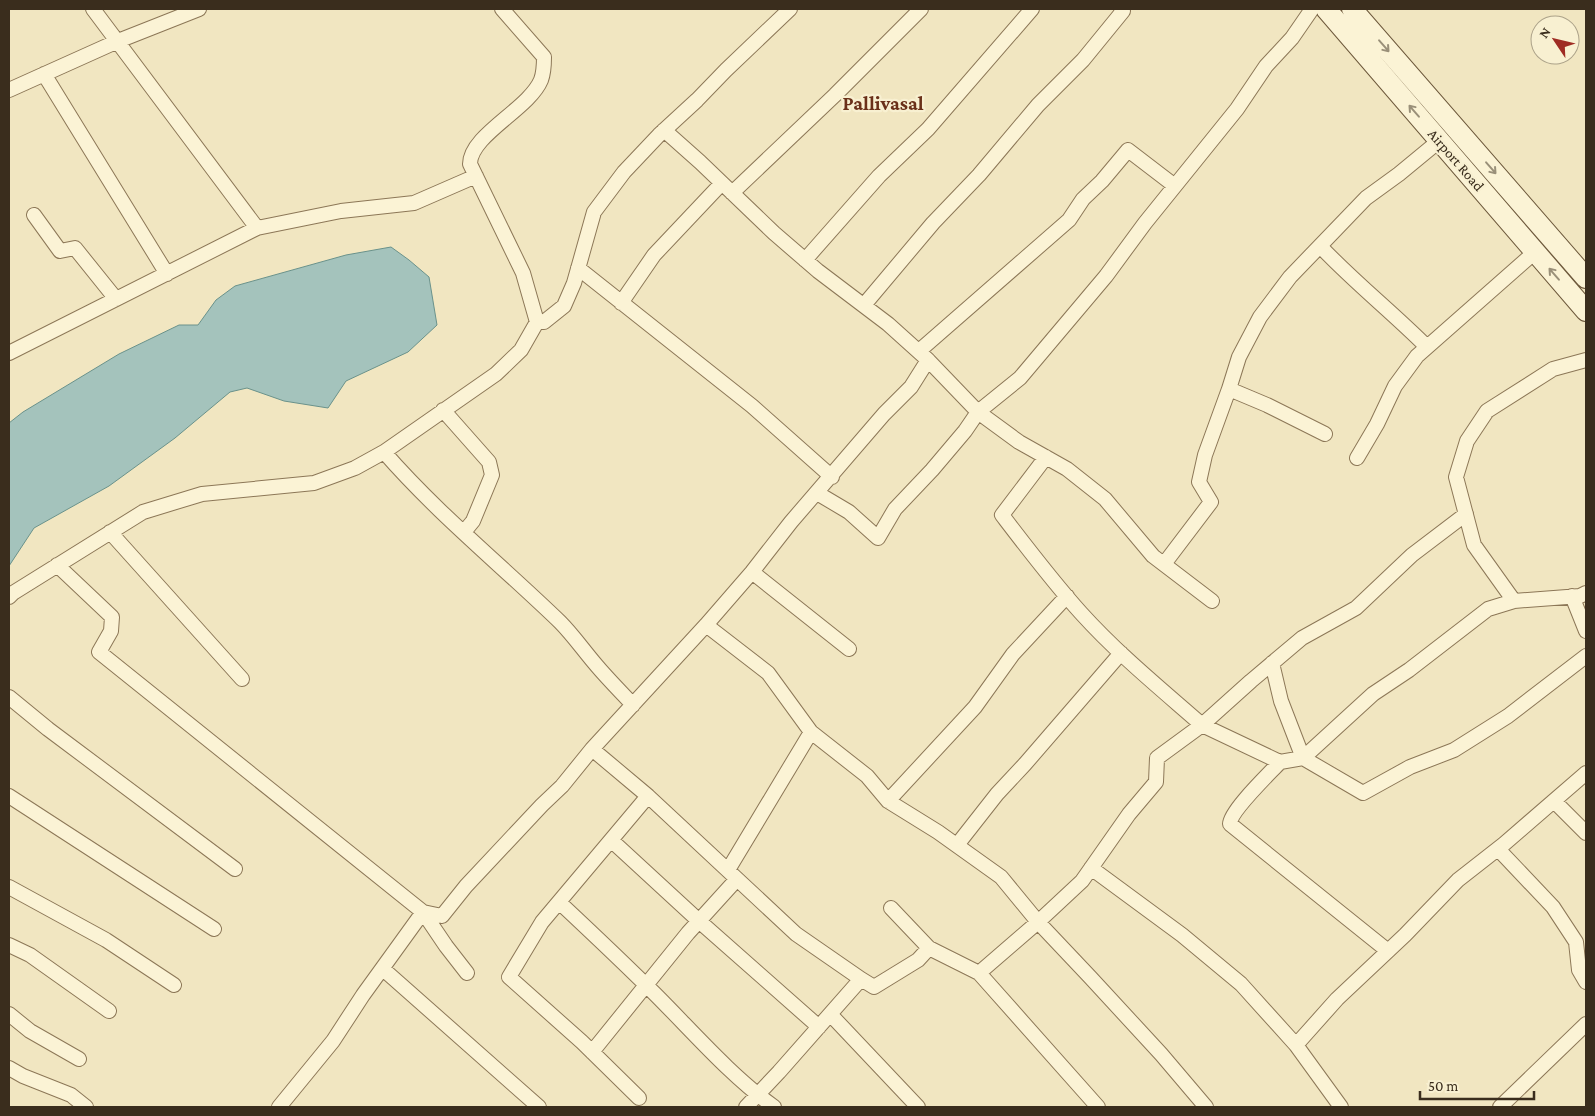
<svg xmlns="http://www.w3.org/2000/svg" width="1595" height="1116" font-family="'Crimson Pro',serif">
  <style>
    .water { fill: #a4c3bc; stroke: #6a928b }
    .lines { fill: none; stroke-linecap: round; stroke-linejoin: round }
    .minor-casing { stroke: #8c7757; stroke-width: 16 }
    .secondary-casing { stroke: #6d583b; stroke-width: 22 }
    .minor { stroke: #fbf3d5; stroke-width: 14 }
    .secondary { stroke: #fbf3d5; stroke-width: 20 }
    .oneway { stroke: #9a9079 }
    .labels { text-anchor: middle; stroke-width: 4.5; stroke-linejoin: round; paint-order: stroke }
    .street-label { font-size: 15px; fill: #3a2d1d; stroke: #f8f0d1 }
    .district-label { font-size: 20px; font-weight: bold; fill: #6a3019; stroke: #f8f0d1 }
  </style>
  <rect width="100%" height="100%" fill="#f1e6c1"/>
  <path class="water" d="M391,247L409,260L429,277L437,325L408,352L346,381L328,408L284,401L247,388L230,392L175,438L109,486L34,528L9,566V423L23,412L119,354L179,325H198L216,300L235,286L346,255Z"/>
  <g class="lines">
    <g class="minor-casing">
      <path id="minor" d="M93,9L257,228
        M44,74L167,274
        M9,90L118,41L199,9
        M664,130L700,162L774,233L818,271L888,324L928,360L978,412L1019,442L1067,469L1105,499L1153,556L1212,601
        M732,193L835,95L921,9
        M34,215L60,251L75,248L116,299
        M1320,246C1354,282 1392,312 1427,347
        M805,260L879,176L928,129L1032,9
        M578,268L752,406L832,477
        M621,303L654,255L722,183
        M864,305L933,223L979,175L1038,105L1083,60L1123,11L1121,9
        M537,322H544L564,306L574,283L594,212L624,172L659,135L697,100L726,70L790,9
        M919,351L1069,220L1083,199L1102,181L1128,150L1175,186
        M9,353L257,228L341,211L414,203L476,176
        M1586,360L1553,369L1487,411L1467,441L1456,477L1474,545L1514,601L1580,596L1586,593
        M443,410L489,462L492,475L473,521L464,532
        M1325,434L1267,405L1229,389L1239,357L1260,317L1290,277L1366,198L1399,174L1439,141
        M384,452C437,513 501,565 560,622C573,635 584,651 597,666C608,679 621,692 633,705
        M1046,457L1002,515C1028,549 1053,582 1081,613C1118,654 1161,689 1202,725L1251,681L1302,638L1356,608L1412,555L1466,514
        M1357,458L1377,424L1395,386L1417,356L1535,252
        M817,493L849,512L878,538L895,509L932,470L965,431L978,412L1020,378L1106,276L1145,223L1237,109L1266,66L1292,38L1312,9
        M110,532L242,679
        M1164,564L1211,502L1199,482L1205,455L1229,389
        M57,565L112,617L111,631L99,652L423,912L446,946L467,973
        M752,572L849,649
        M1572,596L1586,631
        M9,597L13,593L143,512L202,494L314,483L355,468L384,452L496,374L521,350L537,322L523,273L470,164C470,135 529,109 541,80C544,72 544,65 544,57L502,9
        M706,625L768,673L811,732L867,776L888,801L938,832L1001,877L1038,922L1090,977L1161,1054L1206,1107
        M1272,663L1281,701L1303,758L1373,694L1409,670L1488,609L1514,601
        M9,697L48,729L235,869
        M592,749L648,796
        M1280,762C1270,773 1230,811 1230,824L1388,951
        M9,796L214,929
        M888,801L975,707L1013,654L1067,596
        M1554,801L1586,833
        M611,840L699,921L819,1027
        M957,845L997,794L1025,764L1121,653
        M1498,849L1553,907L1576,942L1579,970L1586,982
        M1091,868L1182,935L1241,984L1296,1045L1341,1107
        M728,870L811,732
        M9,887L106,940L174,985
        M559,902C591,932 624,963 655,994C694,1033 730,1075 774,1107
        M891,908L929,948L979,973L1038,922L1082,881L1129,814L1156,782L1157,758L1202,725L1280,762L1303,758L1363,793L1410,767L1454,750L1508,716L1586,656
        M9,945L30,955L109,1011
        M383,969L539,1107
        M979,973L1098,1107
        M861,979L874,987L918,960L929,948
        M9,1014L30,1031L79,1059
        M830,1014L918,1107
        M1296,1045L1337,999L1405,935L1458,880L1504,844L1586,773
        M592,1052L688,933L737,879
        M9,1068L23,1076L71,1095L86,1107
        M639,1098L582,1042L509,977L542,922L648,796L796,934L861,979L779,1072L746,1107
        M279,1107L333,1041L363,995L423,912L442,916L466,886L542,805L562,786L592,749L706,625L752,572L791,522L884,414L911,387L928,360
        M1500,1107L1586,1024"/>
    </g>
    <g class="secondary-casing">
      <path id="secondary" d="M1326,9L1586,311
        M1352,9L1586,278"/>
    </g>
    <use href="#minor" class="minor"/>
    <use href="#secondary" class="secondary"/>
  </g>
  <defs><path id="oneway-shaft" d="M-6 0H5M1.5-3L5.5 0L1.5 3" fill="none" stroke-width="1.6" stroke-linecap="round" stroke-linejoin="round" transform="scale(1.25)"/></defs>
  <g class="oneway">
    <use href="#oneway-shaft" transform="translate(1384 46) rotate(49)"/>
    <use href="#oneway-shaft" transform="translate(1414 111) rotate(-131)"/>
    <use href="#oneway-shaft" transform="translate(1491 168) rotate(49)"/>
    <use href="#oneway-shaft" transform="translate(1554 274) rotate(-131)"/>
  </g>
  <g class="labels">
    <g class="street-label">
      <text transform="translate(1456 160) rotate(49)" y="5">Airport Road</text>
    </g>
    <g class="district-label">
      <text x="883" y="110">Pallivasal</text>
    </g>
  </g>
  <rect width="1595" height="1116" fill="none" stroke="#3a2d1d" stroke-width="20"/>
  <g transform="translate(1555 40) rotate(305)"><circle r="24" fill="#f8f0d1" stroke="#aca289"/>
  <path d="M0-4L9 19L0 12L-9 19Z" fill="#9f2c23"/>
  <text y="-8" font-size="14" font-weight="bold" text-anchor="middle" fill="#3a2d1d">N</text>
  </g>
  <path d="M1420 1091v8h114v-8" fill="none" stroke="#3a2d1d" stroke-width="2.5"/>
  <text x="1428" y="1091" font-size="15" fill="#3a2d1d" stroke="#f8f0d1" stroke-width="4" paint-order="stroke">50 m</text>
</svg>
